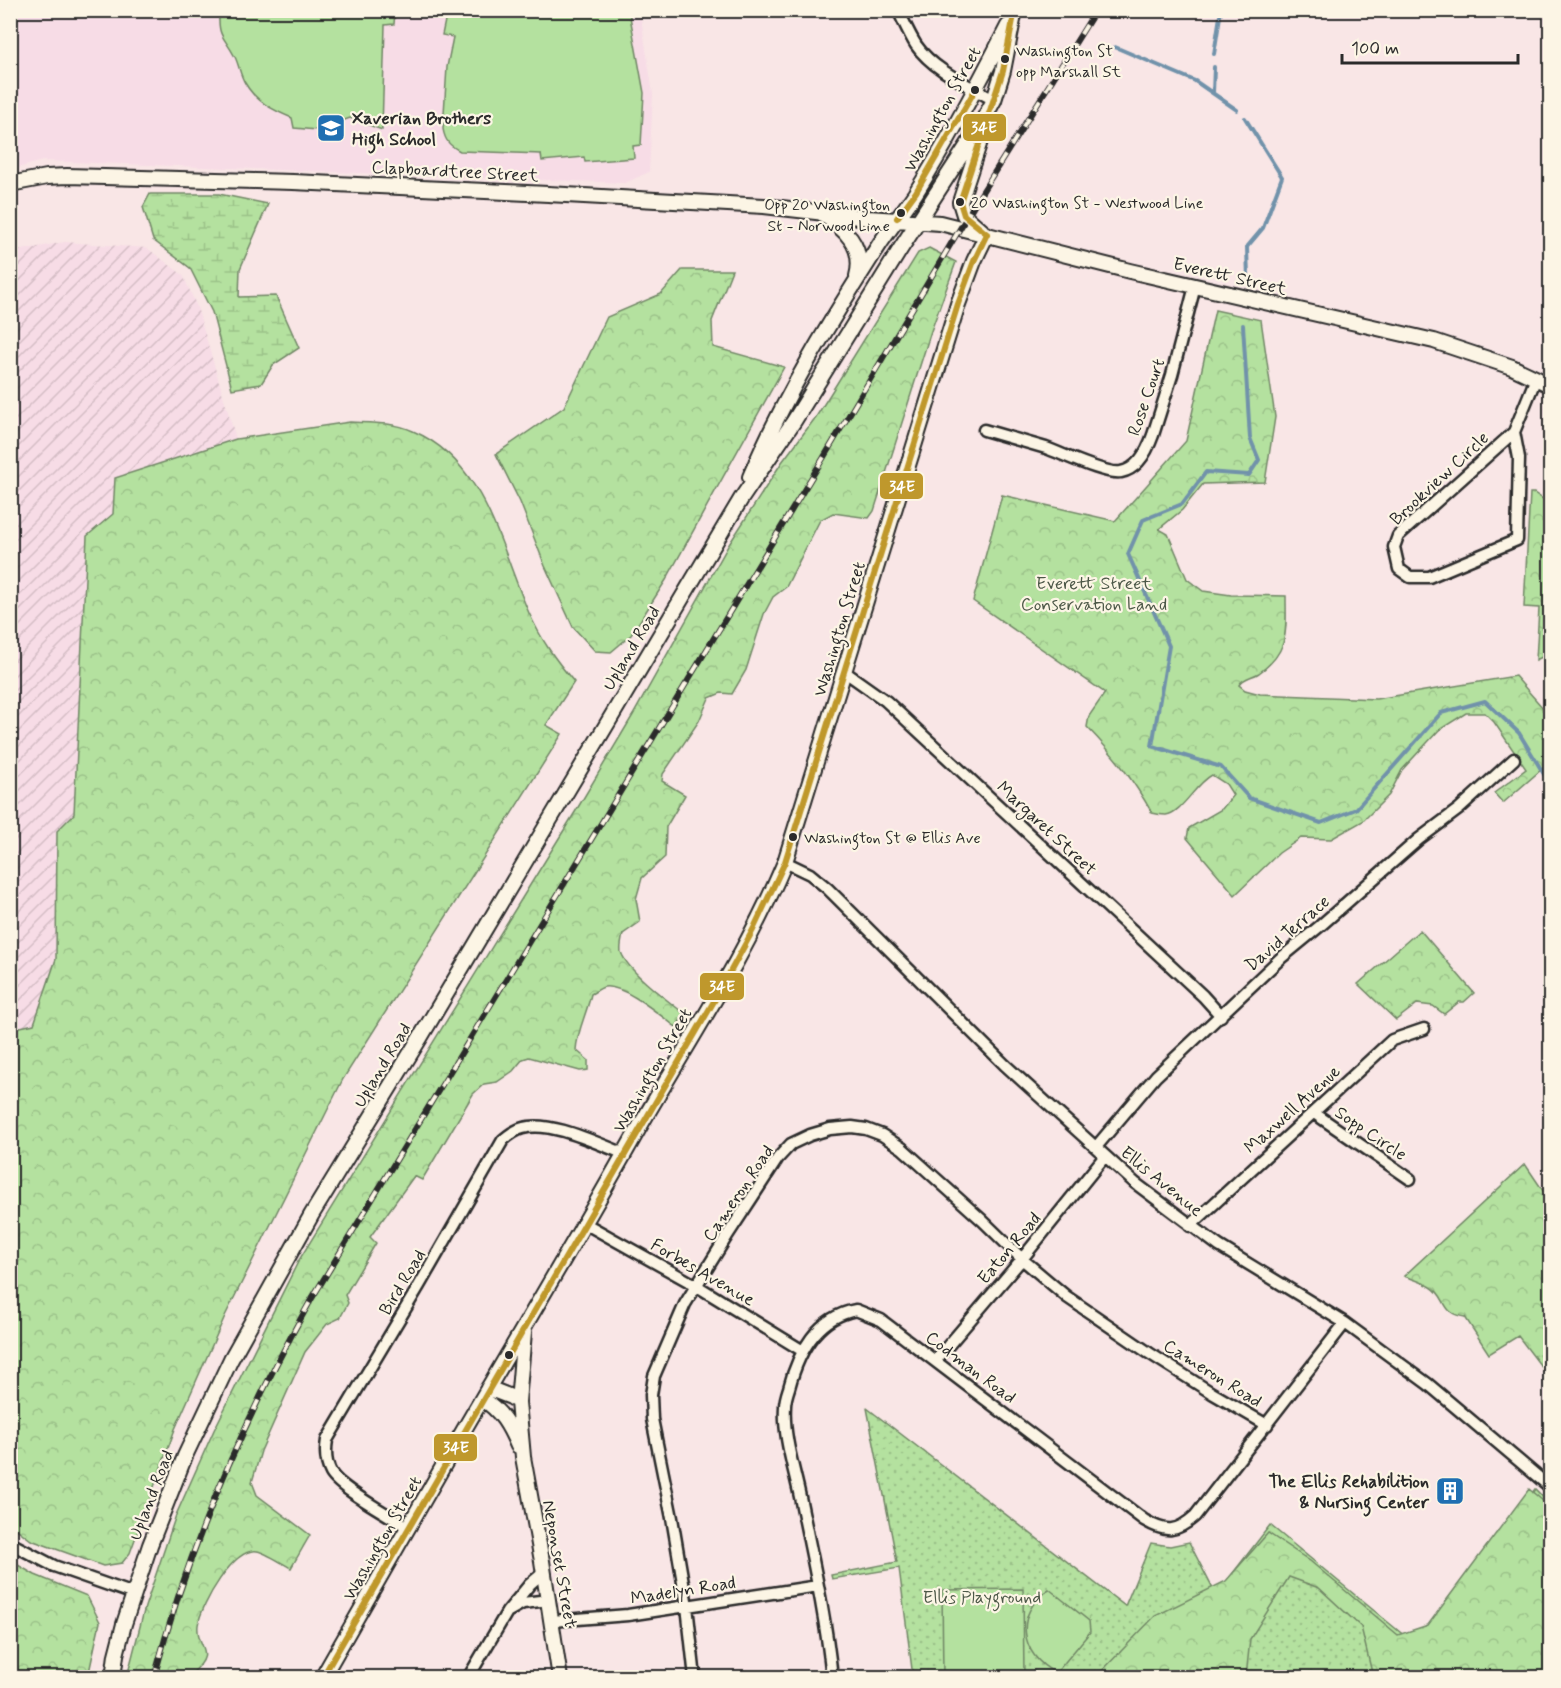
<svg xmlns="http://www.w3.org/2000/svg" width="1561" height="1688" font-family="Mynerve,sans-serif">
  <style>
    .built { fill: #f7dce6 }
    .industrial { fill: url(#industrial-furrows) }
    .grass { fill: url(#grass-dots); stroke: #708665; stroke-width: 1.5 }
    .forest { fill: url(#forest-crowns); stroke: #708665; stroke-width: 1.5 }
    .wetland { fill: url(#wetland-marsh); stroke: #708665; stroke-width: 1.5 }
    .pitch { fill: #b4e19f; stroke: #708665; stroke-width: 1.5 }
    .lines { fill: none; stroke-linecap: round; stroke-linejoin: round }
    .stream { stroke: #7192aa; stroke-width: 4 }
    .street-casing { stroke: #2b2b2b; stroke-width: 15 }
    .secondary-casing { stroke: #2b2b2b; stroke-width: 18 }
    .street { stroke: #fcf5e5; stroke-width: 10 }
    .secondary { stroke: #fcf5e5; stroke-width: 14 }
    .rail-casing { stroke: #2b2b2b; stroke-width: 6 }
    .rail { stroke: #fcf5e5; stroke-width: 4; stroke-dasharray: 11; stroke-linecap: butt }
    .bus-1-casing { stroke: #fcf5e5; stroke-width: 10 }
    .bus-1 { stroke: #bf982c; stroke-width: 6 }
    .bus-dot { fill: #2b2b2b; stroke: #fcf5e5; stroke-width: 2 }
    .labels { text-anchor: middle; stroke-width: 4.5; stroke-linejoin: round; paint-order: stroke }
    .bus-label { font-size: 16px; fill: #2b2b2b; stroke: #fcf5e5; text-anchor: start }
    .street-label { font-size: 18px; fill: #2b2b2b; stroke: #fcf5e5 }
    .poi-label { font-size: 18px; font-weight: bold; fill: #2b2b2b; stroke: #fcf5e5; text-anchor: start }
    .park-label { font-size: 18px; fill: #4d5848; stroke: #fcf5e5 }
    .line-badge { stroke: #fcf5e5; stroke-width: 2 }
    .badge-label { font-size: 16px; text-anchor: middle; font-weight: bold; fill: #fff }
  </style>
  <defs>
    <pattern id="industrial-furrows" width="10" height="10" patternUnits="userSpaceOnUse" patternTransform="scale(1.5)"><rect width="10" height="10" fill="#f7dce6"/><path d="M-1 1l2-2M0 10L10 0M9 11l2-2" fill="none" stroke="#d4bdc5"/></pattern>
    <pattern id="grass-dots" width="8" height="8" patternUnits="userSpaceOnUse" patternTransform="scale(1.5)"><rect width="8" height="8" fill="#b4e19f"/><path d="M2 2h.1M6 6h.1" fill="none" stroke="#9bc189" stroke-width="1.8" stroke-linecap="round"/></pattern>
    <pattern id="forest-crowns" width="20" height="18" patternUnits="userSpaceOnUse" patternTransform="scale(1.5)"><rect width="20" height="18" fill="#b4e19f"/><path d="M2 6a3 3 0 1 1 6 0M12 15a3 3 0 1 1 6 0" fill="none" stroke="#9bc189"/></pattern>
    <pattern id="wetland-marsh" width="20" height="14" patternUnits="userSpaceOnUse" patternTransform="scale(1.5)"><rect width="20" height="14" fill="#b4e19f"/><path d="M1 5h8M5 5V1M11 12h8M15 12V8" fill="none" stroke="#9bc189"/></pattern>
  </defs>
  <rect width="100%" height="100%" fill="#f9e6e6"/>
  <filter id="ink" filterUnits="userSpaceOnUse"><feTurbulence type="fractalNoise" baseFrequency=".0167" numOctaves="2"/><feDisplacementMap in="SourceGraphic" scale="12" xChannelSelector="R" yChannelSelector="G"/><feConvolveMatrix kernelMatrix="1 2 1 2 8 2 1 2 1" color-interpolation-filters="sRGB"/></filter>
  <g filter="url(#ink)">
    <path class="built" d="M11,11H640L653,94L649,172L625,183L42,161L11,170Z"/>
    <path class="industrial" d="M65,242L147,248L183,275L197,307L236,439L115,478L113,514L87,537L74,814L57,831L56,959L34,1024L11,1029V252Z"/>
    <path class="grass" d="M867,1408L1125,1606L1151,1543L1170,1546L1189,1542L1216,1595L1270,1525L1417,1646L1535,1489L1550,1504V1677H913L899,1568L832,1579L831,1575L897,1562Z"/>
    <path class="forest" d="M929,248L956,262L931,331L874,511L869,518L833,513L820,520L786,587L773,597L764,614L746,670L732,694L721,693L709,698L699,721L663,774L662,781L685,795L666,827L665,857L642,878L636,899L640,922L623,934C622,939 620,947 621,952C628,972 668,1001 685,1014L676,1027C661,1016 624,984 604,987C600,988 595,992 591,994C587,1013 577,1031 576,1050L588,1060V1070L580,1071L529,1057L523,1059L513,1071L497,1082L484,1084L473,1094L422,1180L414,1176L370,1237L376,1243L345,1295L348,1303L340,1318L327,1324L305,1352L261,1451L252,1482L257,1495L310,1535L291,1568C283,1564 265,1552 257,1551C233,1548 201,1605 198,1625C195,1647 219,1651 191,1674V1677H127L145,1607L176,1515L214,1430L299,1260L577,809L633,715L728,546L782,462L816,417L918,253Z
      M682,270H732L712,321L713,347L784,367L666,580L631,635L611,652L595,651L573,627L545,566L520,502L496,454L564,407L607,317L661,294Z
      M1215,310L1261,320L1275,417L1265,482L1203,484L1182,510L1159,529L1168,534L1187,579L1203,591L1231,595L1286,596C1286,630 1290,651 1259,673C1251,678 1244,677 1239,685L1245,690L1260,694L1376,699L1515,676L1550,716V737L1544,741L1550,750V762L1503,803L1494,793L1526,769L1494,722L1485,713H1466L1439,730L1402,770L1389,795L1363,821L1331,839L1301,838L1279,853L1235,895L1187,838L1189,828L1222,809L1233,795L1226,784L1212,775C1195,784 1182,813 1166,815C1162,815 1156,814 1152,813C1133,779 1114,755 1087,727L1089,716L1105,693L973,601L1002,495L1115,521L1186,441Z
      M350,422C371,423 393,422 413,431C486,462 500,548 529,613C542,641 554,658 574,682L546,725L562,734L343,1079L225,1316L175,1429L130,1553L122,1563L103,1566L31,1540L10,1524L11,1029L34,1024L56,959L57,831L74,814L87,536L113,514L115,478L236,439Z
      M1530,493H1534L1550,504V653L1536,660L1539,608L1524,607Z
      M1420,930L1474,993L1464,1002H1459L1444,1014L1433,1006L1417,1004L1396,1020L1358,984Z
      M1525,1164L1550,1201V1378L1518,1336L1489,1354L1465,1317C1440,1314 1448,1297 1431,1287C1423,1282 1412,1279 1404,1276Z
      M1529,1489L1550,1507V1677H1373L1361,1627L1319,1588L1289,1577L1250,1639L1246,1677H1096L1155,1616L1226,1581L1268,1533L1310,1561L1398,1635L1428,1625Z
      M11,1561L35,1575L87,1596L100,1622L88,1677H11Z"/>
    <path class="wetland" d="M150,194H219L268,204L240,269L239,297L276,296L299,348L273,365L261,384L232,389L212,312L190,268L153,240L143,207Z"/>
    <path class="pitch" d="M219,11H395L394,24L385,25L382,130L350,118L317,130L294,128L292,118C273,110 256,102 245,83C240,75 239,65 235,57C223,34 218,39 219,11Z
      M447,11H629L644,93L641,145L633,146L634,158L585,162L584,157L542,161L541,154L460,151C450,146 445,141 443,129L447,67L453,37L442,35Z
      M1023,1589L1024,1677H943L942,1590Z
      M1049,1589L1089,1621L1090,1632L1056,1673C1019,1655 1014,1612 1049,1589Z"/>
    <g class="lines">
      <path class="stream" d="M1115,47L1195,81L1237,110
        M1214,54L1221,10
        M1213,93L1214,67
        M1245,118L1282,177L1263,228L1247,247L1248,279
        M1243,325L1250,438L1259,460L1249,475L1206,472L1182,504L1143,520L1128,554L1169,646L1152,746L1221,767L1249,798L1321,823L1356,809L1441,713L1485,701L1519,733L1550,784"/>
      <g class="street-casing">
        <path id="street" d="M898,10C904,22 909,34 916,45C933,70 968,85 994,100
          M984,430C1005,436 1026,442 1046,448C1063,454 1106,475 1121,472C1138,469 1148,449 1153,435L1172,375L1195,286
          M1514,432L1519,458L1517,540L1429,577H1410L1399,569L1394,547L1398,536Z
          M1514,432L1536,378
          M845,672L886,701L1203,996L1221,1016
          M785,862L810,874L827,888L1005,1065L1135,1183L1219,1246L1345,1323L1428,1384L1550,1487
          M1314,1113L1410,1179
          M1096,1147L1156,1076L1281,958L1320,926L1419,839L1459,809L1514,759
          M586,1224L697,1286L803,1351
          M1190,1226L1392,1040L1424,1029
          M936,1360L1022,1259L1105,1156
          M409,1528C391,1516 340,1489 331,1473C325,1462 325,1452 327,1440L419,1286L503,1140C509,1135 515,1130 523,1128C551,1120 598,1144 625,1154
          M10,1543L54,1566L134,1594
          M544,1572L530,1584L507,1612L523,1603L549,1600
          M552,1621L628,1615L818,1586
          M468,1678L507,1612
          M695,1678L687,1606L672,1518L652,1419L651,1395L654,1376L685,1304L727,1236L778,1158L791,1144L810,1135L830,1129L852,1127L866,1129L882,1135L902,1148L982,1220L1022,1259L1067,1297L1149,1353L1212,1393L1267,1425
          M832,1678C826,1617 812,1556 800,1497C794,1468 783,1436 785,1406C785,1400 787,1394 789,1388C798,1353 817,1317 856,1310L881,1320L1144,1520C1166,1533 1176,1533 1195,1516L1345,1323"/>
      </g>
      <g class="secondary-casing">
        <path id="secondary" d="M10,184L47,177L67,176L293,182L548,194L764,206L868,218L940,223L1130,271L1434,341L1512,367L1550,385
          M821,213C844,228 865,246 857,276
          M982,231L964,215L960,202L985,126
          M750,477C785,394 832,318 881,242C892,226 904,210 915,194C949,140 979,83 1008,26
          M524,1332L518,1402L523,1457L542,1561L560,1678
          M488,1388L511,1397L518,1402
          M482,1399C501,1410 510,1427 518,1446
          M113,1678L116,1655L124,1624L150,1545L185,1456L231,1359L312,1214L420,1038L741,499L794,421L901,248L980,126L994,100L1003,71L1015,10
          M322,1678C370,1595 417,1511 465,1428C523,1328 583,1228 640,1126C690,1039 746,955 785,862L958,304L974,261L987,234"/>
      </g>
      <use href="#street" class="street"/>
      <use href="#secondary" class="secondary"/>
      <g class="rail-casing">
        <path id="rail" d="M154,1678C189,1545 244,1419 311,1300L824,457L974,205L1096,10"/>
      </g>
      <use href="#rail" class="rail"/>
      <g class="bus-1-casing">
        <path id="bus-1" d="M897,218L916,192L975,90
          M987,234L964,215L960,202L1003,71L1015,10
          M322,1678L717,996L753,930L785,862L958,304L974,261L987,234"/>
      </g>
      <use href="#bus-1" class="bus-1"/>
    </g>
  </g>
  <defs>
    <g id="school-square" transform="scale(1.5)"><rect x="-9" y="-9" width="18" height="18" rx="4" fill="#1f6fb2" stroke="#fcf5e5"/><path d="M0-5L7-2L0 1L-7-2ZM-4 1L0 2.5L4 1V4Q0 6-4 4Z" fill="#fff"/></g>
    <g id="building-square" transform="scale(1.5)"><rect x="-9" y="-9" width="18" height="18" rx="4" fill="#1f6fb2" stroke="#fcf5e5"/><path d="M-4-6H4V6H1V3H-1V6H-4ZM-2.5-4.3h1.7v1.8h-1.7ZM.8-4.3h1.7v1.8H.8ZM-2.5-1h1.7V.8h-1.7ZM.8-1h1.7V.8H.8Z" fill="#fff"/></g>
  </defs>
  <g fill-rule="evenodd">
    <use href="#school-square" x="331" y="128"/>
    <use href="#building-square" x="1450" y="1491"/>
  </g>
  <g class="bus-dot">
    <circle cx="1005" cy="59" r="5"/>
    <circle cx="975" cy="90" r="5"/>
    <circle cx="960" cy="202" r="5"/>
    <circle cx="901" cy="213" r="5"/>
    <circle cx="793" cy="837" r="5"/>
    <circle cx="509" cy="1355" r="5"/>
  </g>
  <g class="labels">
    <g class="bus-label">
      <text x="1016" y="56">Washington St<tspan x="1016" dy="21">opp Marshall St</tspan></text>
      <text x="971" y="208">20 Washington St - Westwood Line</text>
      <text x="890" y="210" text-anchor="end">Opp 20 Washington<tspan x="890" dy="21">St - Norwood Line</tspan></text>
      <text x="804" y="843">Washington St @ Ellis Ave</text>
    </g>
    <g class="street-label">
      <text transform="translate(942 109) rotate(-61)" y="6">Washington Street</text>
      <text transform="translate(455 171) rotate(3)" y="6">Clapboardtree Street</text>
      <text transform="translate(1230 276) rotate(13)" y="6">Everett Street</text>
      <text transform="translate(1146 397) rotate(-71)" y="6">Rose Court</text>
      <text transform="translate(1439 478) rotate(-43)" y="6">Brookview Circle</text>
      <text transform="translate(839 629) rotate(-73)" y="6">Washington Street</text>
      <text transform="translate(631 648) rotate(-59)" y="6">Upland Road</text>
      <text transform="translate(1047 828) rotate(43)" y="6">Margaret Street</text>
      <text transform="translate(1287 933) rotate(-41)" y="6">David Terrace</text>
      <text transform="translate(382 1065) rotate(-59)" y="6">Upland Road</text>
      <text transform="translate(652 1070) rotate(-60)" y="6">Washington Street</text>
      <text transform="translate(1292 1109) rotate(-42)" y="6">Maxwell Avenue</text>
      <text transform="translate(1371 1133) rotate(34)" y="6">Sopp Circle</text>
      <text transform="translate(1162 1181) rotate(39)" y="6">Ellis Avenue</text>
      <text transform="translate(738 1193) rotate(-56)" y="6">Cameron Road</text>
      <text transform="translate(1009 1248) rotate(-50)" y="6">Eaton Road</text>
      <text transform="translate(703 1272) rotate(30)" y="6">Forbes Avenue</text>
      <text transform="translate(402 1282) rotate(-59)" y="6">Bird Road</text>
      <text transform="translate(971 1367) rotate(37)" y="6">Codman Road</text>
      <text transform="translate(1213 1373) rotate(32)" y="6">Cameron Road</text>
      <text transform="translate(151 1495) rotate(-69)" y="6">Upland Road</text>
      <text transform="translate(382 1538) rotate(-60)" y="6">Washington Street</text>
      <text transform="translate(560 1564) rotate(80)" y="6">Neponset Street</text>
      <text transform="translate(683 1590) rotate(-9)" y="6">Madelyn Road</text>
    </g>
    <g class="poi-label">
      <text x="352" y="124">Xaverian Brothers<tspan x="352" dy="21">High School</tspan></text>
      <text x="1429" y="1487" text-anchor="end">The Ellis Rehabilition<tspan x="1429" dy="21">&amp; Nursing Center</tspan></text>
    </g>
    <g class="park-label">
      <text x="1094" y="589">Everett Street<tspan x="1094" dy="21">Conservation Land</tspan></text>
      <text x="982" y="1603">Ellis Playground</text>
    </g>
  </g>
  <g class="line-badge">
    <rect x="962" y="113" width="45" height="29" rx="6" fill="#bf982c"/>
    <rect x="879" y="472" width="45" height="28" rx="6" fill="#bf982c"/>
    <rect x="699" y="972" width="46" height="29" rx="6" fill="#bf982c"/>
    <rect x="433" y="1433" width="45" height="29" rx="6" fill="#bf982c"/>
  </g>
  <g class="badge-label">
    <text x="984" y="133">34E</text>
    <text x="902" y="492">34E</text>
    <text x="722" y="992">34E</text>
    <text x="456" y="1453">34E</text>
  </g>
  <rect width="1561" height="1688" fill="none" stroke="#fcf5e5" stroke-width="36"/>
  <rect x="18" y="18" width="1525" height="1652" fill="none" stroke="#2b2b2b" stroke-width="2" filter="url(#ink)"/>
  <path d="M1342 54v9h176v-9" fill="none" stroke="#2b2b2b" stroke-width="3"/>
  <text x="1351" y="54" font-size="18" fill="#2b2b2b" stroke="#fcf5e5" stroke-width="4.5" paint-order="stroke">100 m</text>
</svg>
